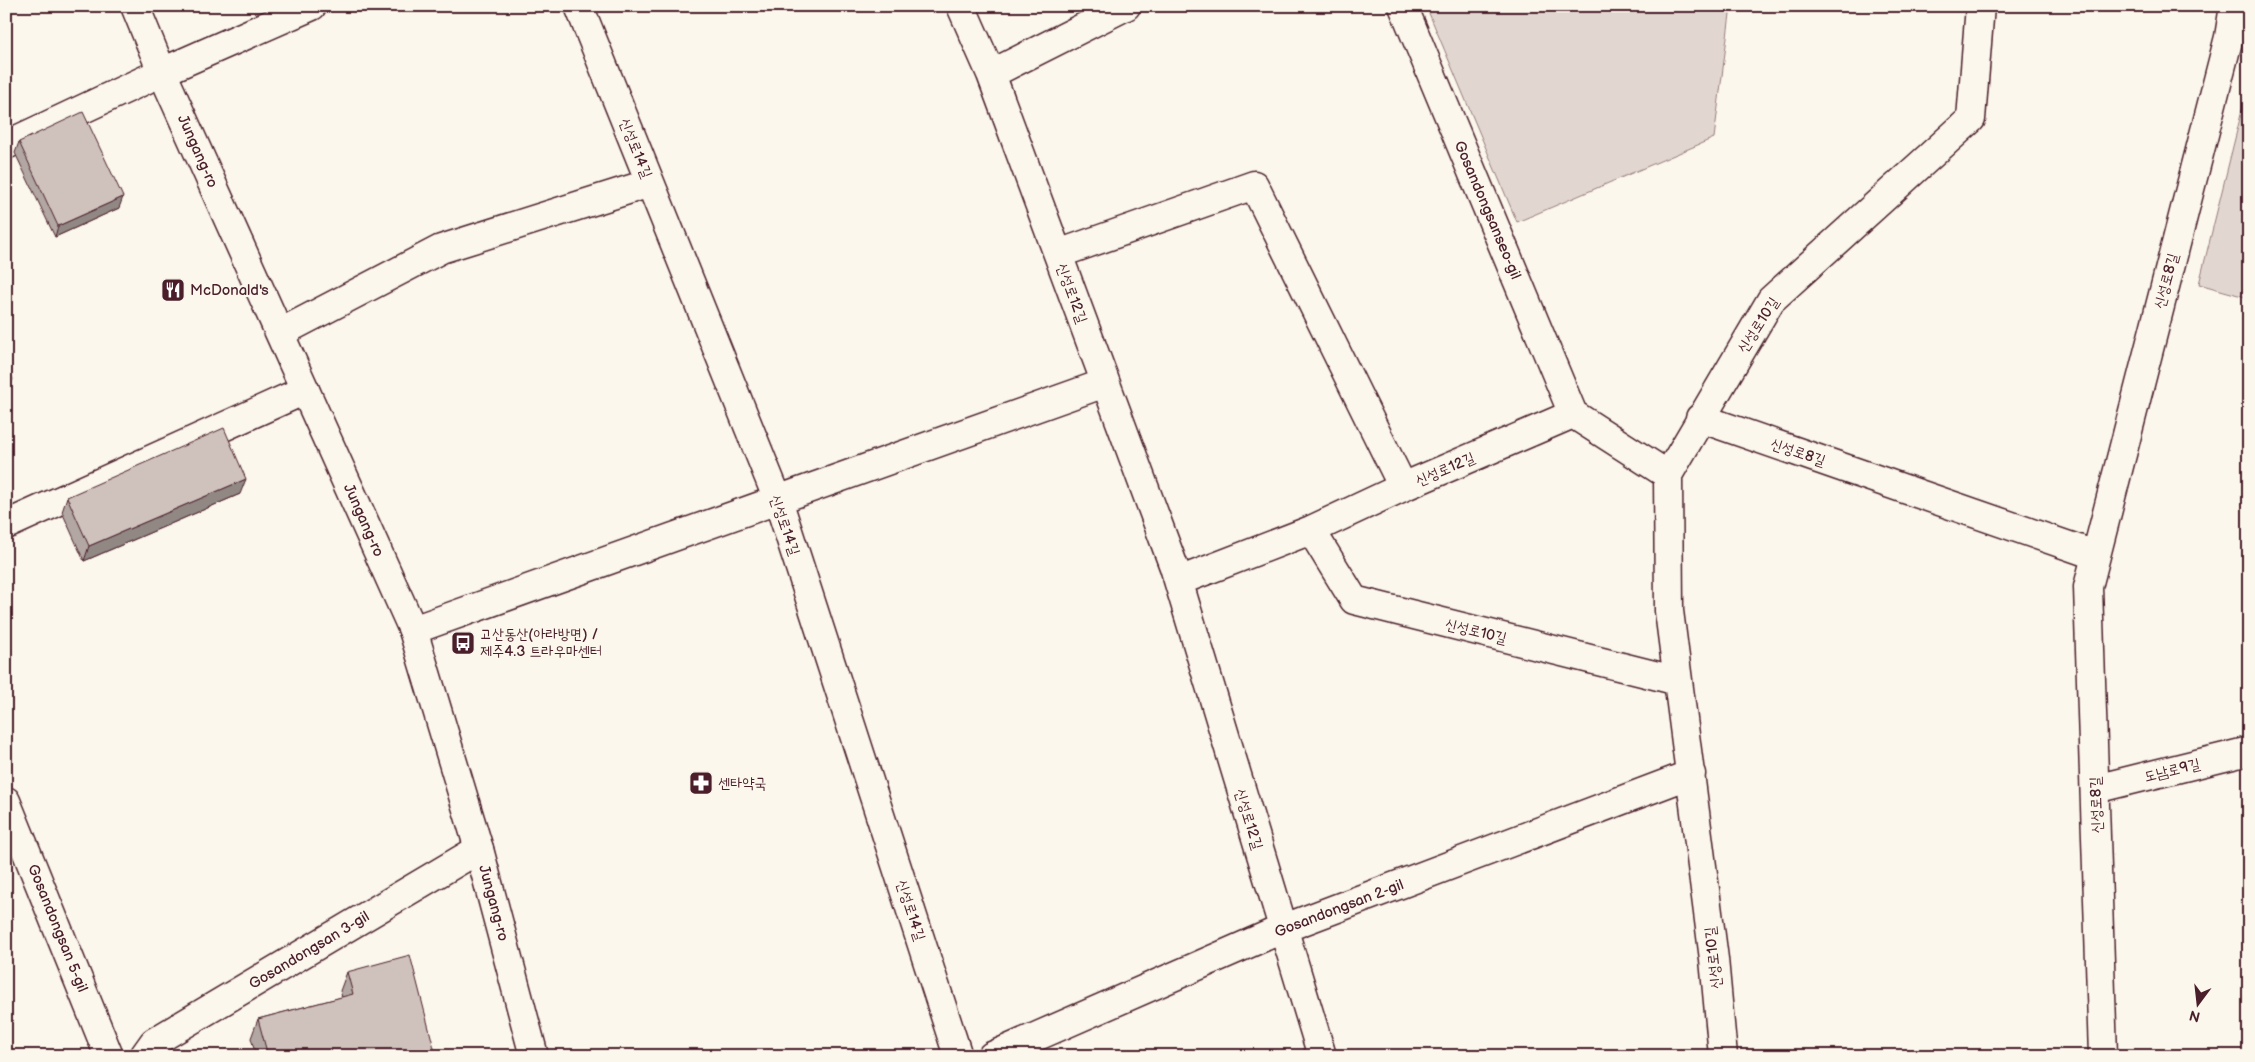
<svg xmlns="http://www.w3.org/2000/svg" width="2255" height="1062" font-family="'Balsamiq Sans','Poor Story',sans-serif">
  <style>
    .green { fill: #e2d7d0; stroke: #967b7e }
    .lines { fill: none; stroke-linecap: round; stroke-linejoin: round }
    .street-casing { stroke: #4a1f2b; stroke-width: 31 }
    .secondary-casing { stroke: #4a1f2b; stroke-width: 31 }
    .street { stroke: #fbf7ec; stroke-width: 28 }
    .secondary { stroke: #fbf7ec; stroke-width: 28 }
    .wall { fill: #b2a7a2; stroke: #4a1f2b }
    .shaded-wall { fill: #918884; stroke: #4a1f2b }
    .building { fill: #cfc2bc; stroke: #4a1f2b }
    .labels { text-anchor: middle; stroke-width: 4.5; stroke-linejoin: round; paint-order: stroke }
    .street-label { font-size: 15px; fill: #4a1f2b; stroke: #fbf7ec }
    .poi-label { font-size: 15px; fill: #4a1f2b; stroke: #fbf7ec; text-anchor: start }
  </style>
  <rect width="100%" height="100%" fill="#fbf7ec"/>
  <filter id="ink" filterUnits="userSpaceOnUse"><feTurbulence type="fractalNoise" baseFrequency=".02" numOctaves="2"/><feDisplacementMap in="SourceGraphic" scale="10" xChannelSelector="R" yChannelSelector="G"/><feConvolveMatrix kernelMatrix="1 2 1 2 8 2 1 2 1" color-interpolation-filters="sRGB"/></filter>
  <g filter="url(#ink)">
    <path class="green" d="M1426,6H1731L1714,138L1517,222Z
      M2249,82V298L2199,284Z"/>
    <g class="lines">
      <g class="street-casing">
        <path id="street" d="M579,6L778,500L958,1056
          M961,6L991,74L1174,567L1322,1056
          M1403,6L1573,414
          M991,74L1126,6
          M6,145L162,72L312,6
          M1058,254L1254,185L1403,487
          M280,333L441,249L650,183
          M1573,414L1668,475
          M1700,418L2095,555
          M6,525L305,390
          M1311,530L1354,600L1678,681
          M1179,581L1311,530L1403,487L1573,414
          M413,630L1105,383
          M2095,789L2249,751
          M6,801L109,1056
          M144,1056L154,1042L479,849
          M992,1056L1282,929L1691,774
          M1723,1056L1714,959L1669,611L1668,475L1771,300L1971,119L1980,6
          M2103,1056L2088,587L2229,37L2234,6"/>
      </g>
      <g class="secondary-casing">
        <path id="secondary" d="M135,6L162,72L413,630L479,849L534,1056"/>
      </g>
      <use href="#street" class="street"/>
      <use href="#secondary" class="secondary"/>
    </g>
    <path class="wall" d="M19,142L119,208L55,237L15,153Z
      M240,494L84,561L62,512L67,497Z
      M347,972L436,1056H256L251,1038L258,1019L342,997L340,991Z"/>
    <path class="shaded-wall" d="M123,197L119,208L55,237L58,226Z
      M13,379L8,394L6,395V382Z
      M246,479L240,494L84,561L89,546Z"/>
    <path class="building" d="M83,112L123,197L58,226L19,142Z
      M6,363L13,379L6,382Z
      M224,428L246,479L89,546L67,497Z
      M410,955L436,1056H268L258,1019L353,994L347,972Z"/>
  </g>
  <defs>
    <g id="restaurant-square" transform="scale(1.25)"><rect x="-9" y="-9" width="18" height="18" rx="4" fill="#4a1f2b" stroke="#fbf7ec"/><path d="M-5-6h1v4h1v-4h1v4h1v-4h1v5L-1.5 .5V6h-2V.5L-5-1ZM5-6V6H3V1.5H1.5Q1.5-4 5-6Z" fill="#fff"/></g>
    <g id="bus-square" transform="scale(1.25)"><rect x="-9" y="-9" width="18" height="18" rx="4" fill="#4a1f2b" stroke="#fbf7ec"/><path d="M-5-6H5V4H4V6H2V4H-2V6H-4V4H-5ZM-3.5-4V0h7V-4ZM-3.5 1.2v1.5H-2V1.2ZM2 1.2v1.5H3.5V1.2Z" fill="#fff"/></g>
    <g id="pharmacy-square" transform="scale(1.25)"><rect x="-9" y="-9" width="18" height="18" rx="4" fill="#4a1f2b" stroke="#fbf7ec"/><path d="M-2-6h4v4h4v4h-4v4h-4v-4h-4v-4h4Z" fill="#fff"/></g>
  </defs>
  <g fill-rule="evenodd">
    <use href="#restaurant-square" x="173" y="290"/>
    <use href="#bus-square" x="463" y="643"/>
    <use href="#pharmacy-square" x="701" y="783"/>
  </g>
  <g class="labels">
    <g class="street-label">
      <text transform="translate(636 148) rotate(68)" y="5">신성로14길</text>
      <text transform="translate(198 151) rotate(66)" y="5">Jungang-ro</text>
      <text transform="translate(1488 210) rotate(67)" y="5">Gosandongsanseo-gil</text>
      <text transform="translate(2166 281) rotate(-75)" y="5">신성로8길</text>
      <text transform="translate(1072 293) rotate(70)" y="5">신성로12길</text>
      <text transform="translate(1758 325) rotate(-57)" y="5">신성로10길</text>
      <text transform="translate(1798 452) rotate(19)" y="5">신성로8길</text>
      <text transform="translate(1445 469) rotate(-23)" y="5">신성로12길</text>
      <text transform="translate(364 520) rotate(66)" y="5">Jungang-ro</text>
      <text transform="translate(785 525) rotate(71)" y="5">신성로14길</text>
      <text transform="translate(1476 631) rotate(14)" y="5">신성로10길</text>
      <text transform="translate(2172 770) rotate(-14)" y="5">도남로9길</text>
      <text transform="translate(2096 805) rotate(-92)" y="5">신성로8길</text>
      <text transform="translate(1249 819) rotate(73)" y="5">신성로12길</text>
      <text transform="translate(494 903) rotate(75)" y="5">Jungang-ro</text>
      <text transform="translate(1339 908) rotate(-21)" y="5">Gosandongsan 2-gil</text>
      <text transform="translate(911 910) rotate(72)" y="5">신성로14길</text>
      <text transform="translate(58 928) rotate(68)" y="5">Gosandongsan 5-gil</text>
      <text transform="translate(309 950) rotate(-31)" y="5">Gosandongsan 3-gil</text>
      <text transform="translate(1713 958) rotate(-96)" y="5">신성로10길</text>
    </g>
    <g class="poi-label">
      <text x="190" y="295">McDonald's</text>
      <text x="480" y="639">고산동산(아라방면) /<tspan x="480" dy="17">제주4.3 트라우마센터</tspan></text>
      <text x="718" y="788">센타약국</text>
    </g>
  </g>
  <rect width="2255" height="1062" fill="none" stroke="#fbf7ec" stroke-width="25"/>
  <rect x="12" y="12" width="2230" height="1037" fill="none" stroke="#4a1f2b" stroke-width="2" filter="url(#ink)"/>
  <g transform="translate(2198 1004) rotate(195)" stroke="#fbf7ec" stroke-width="4" paint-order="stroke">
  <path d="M0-4L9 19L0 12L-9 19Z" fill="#4a1f2b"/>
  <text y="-8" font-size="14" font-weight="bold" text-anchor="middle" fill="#4a1f2b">N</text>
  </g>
</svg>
